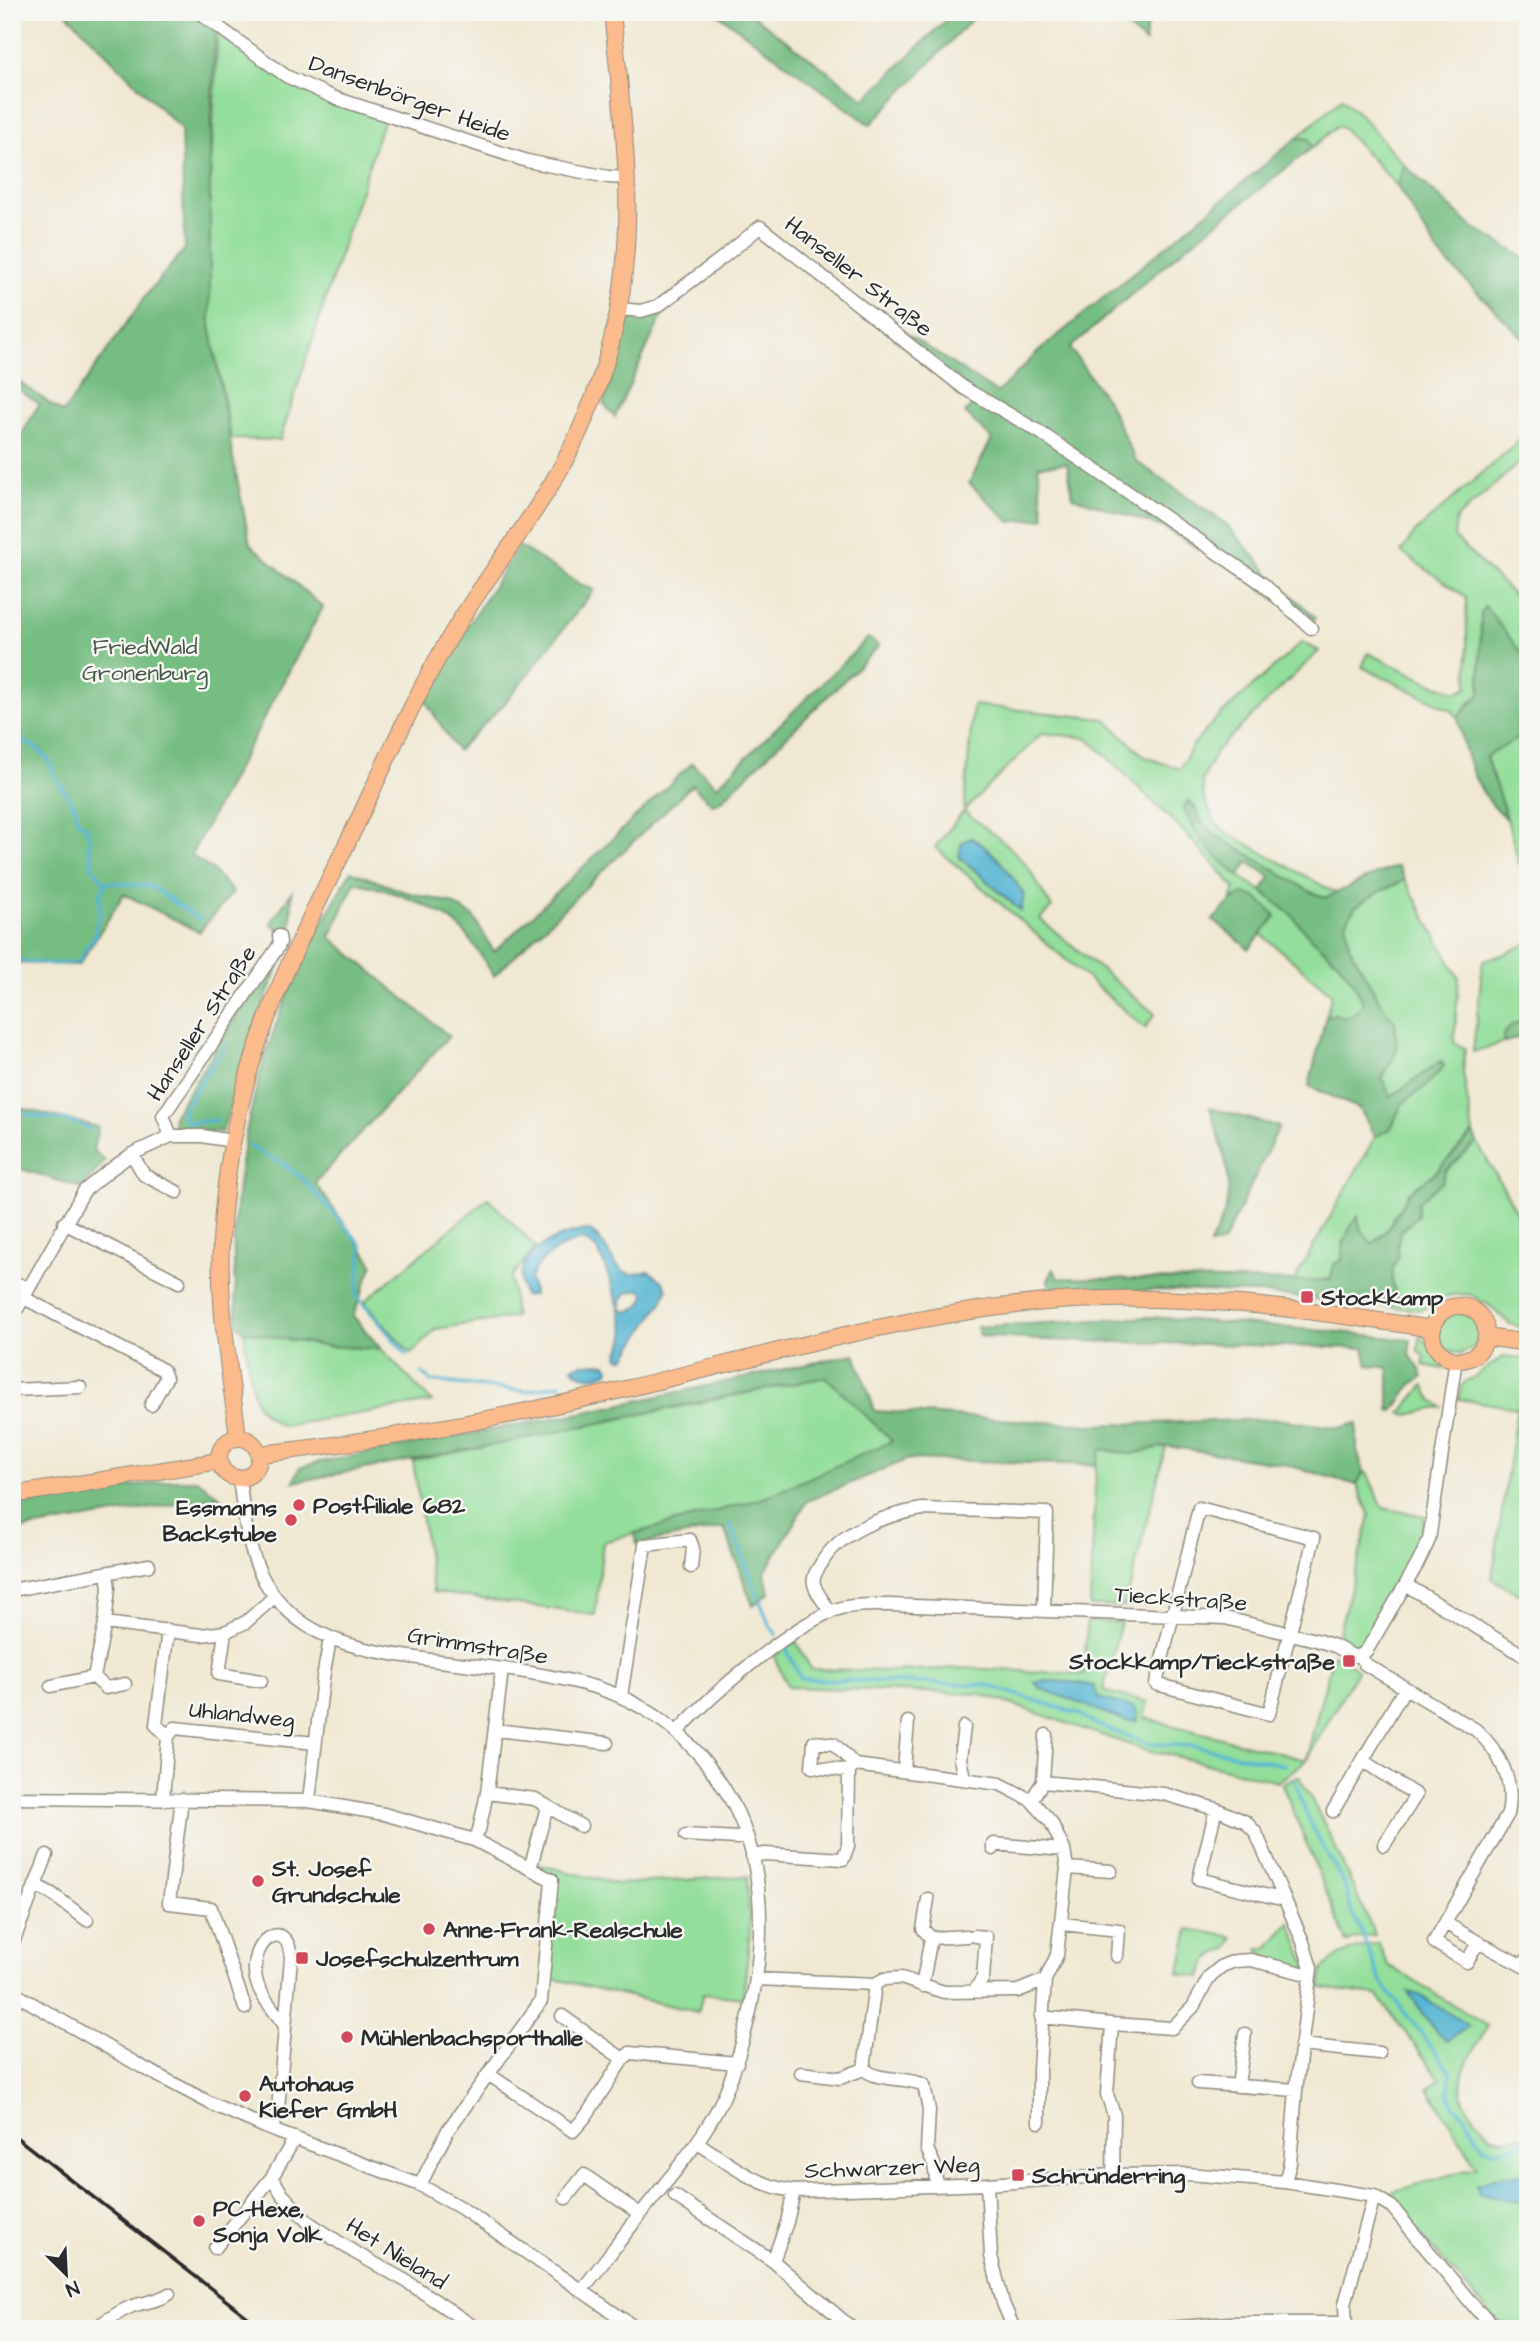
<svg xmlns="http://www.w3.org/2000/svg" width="1540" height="2341" font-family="'Architects Daughter',sans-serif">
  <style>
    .green { fill: #93de9a; stroke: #5f8462; stroke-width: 2; fill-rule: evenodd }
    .forest { fill: #76bd82; stroke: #507456; stroke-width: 2 }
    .water { fill: #55b5d3; stroke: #40707f; stroke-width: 2; fill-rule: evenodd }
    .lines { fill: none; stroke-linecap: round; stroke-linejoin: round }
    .stream { stroke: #55b5d3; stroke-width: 3.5 }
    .minor-casing { stroke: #8e8a7e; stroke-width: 15 }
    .major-casing { stroke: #8e8a7e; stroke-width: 18 }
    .minor { stroke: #fff; stroke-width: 12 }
    .major { stroke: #fbbb8c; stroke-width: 16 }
    .rail { stroke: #2b2b2b; stroke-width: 3.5 }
    .poi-dot { fill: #d1495b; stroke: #f6f6f2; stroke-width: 2.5 }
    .labels { text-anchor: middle; stroke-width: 5; stroke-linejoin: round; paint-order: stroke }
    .street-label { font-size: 23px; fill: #2b2b2b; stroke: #f6f6f2 }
    .park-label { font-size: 23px; fill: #455847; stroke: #f6f6f2 }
    .poi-label { font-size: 23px; font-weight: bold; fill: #2b2b2b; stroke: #f6f6f2; text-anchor: start }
  </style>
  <rect width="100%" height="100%" fill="#f6f6f2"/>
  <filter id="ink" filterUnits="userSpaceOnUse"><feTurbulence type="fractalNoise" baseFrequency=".0143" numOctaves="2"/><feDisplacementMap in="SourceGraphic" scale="14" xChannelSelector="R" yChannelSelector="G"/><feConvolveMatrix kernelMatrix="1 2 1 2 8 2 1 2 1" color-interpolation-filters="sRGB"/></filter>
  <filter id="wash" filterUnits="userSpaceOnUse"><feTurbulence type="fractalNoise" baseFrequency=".00686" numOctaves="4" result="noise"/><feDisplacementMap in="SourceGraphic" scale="28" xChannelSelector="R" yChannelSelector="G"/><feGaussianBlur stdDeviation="1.57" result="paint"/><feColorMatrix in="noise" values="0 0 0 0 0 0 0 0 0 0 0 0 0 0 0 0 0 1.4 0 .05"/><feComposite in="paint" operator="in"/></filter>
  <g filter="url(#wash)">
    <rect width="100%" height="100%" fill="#f0e8d2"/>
    <path class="green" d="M218,28L286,76L384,118L280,440L231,439L210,325V184Z
      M1342,98L1363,118L1404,165L1397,186L1343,128L1337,126L1312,148L1309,139L1297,138Z
      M1528,433V455L1456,519L1454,537L1528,609V661L1485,607L1481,612L1480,695L1470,702L1458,717L1451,710L1362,667L1368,653L1437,686L1457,692L1468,687L1466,597L1401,552L1416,531Z
      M1302,642L1319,651L1217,750L1202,780L1204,798L1214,821L1226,832L1336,893L1326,898L1313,893L1219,837L1202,823L1196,809L1184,808L1239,876L1262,891L1292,915L1306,933L1339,963L1354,983L1364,1003L1358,1011L1345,1018L1335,1014L1326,1016L1332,994L1261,934L1275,917L1243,894L1231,901L1235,888L1193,841L1088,738L1042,733L964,811C984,828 1010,844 1026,865C1036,878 1042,894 1052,907L1040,919L1155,1014L1145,1028L935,847L964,811L973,705L1105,719L1145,757L1180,769L1193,745L1214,721ZM962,843L1021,911L959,857Z
      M1528,723V861L1519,864L1507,819L1486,757L1523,735Z
      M1405,880L1459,978L1454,1043L1465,1048L1463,1073L1473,1133L1436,1172L1408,1193L1405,1201L1393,1217L1390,1227L1372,1244L1360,1228L1358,1217L1343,1243L1342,1261L1334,1264L1331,1279L1313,1281H1294L1375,1137L1391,1128L1402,1104L1441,1071V1061L1391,1097L1386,1090L1382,1079L1397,1050L1395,1022L1381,1004L1349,946L1346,923L1355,907L1375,894Z
      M1528,943V1019L1512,1025L1503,1035V1043L1473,1052L1483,961L1505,954Z
      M1477,1142L1528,1231V1329L1510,1324L1489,1305L1469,1294L1451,1295L1421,1310L1387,1306L1397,1299L1392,1281L1393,1267L1399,1255L1397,1245L1400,1232L1410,1224L1418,1202L1442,1182L1445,1172Z
      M488,1198L536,1247L511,1277L515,1317L436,1329L411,1354L364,1302Z
      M1439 1333a20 20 0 1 1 40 0a20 20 0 1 1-40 0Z
      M244,1331L323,1346L381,1349L432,1402L282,1426C274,1421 262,1414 257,1404C250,1388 246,1349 244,1331Z
      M1420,1337L1430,1345L1444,1369L1423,1365L1425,1357L1418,1350Z
      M1503,1357L1528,1359V1599L1492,1579L1517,1408L1458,1399L1462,1385Z
      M826,1377L893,1441L764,1498L603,1542L595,1615L433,1592L413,1461Z
      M1424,1385L1432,1400L1442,1407L1408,1415L1401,1413Z
      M1166,1446L1125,1607L1090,1606L1096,1466L1100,1449L1131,1454Z
      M1364,1471L1368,1475L1383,1508L1425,1516L1418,1548L1364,1642L1357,1647L1337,1639L1370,1516L1357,1485Z
      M1087,1621L1121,1622L1103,1691L1148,1702L1144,1718L1306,1760L1333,1654L1358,1669L1306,1760L1278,1782L1167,1754L1154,1753L981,1694L788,1687L774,1657L796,1641L811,1669L892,1671L962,1668L1084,1674Z
      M1299,1776L1327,1829L1375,1935L1354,1939L1347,1943L1282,1784Z
      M536,1864L617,1884L747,1876L750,1933L743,1998L703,1994L698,2012L546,1977L555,1883Z
      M1290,1922L1307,1966L1305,1969L1271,1963L1258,1949H1267Z
      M1189,1929L1233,1937L1228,1949C1212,1953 1205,1961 1201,1977L1179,1974Z
      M1378,1943L1388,1965L1488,2026C1475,2049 1450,2079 1467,2107C1474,2118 1484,2128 1492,2137L1504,2139L1528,2135V2329H1515L1496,2321L1426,2241L1388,2193L1477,2167L1428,2088L1440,2079L1377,1995L1320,1988L1323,1968C1344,1950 1352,1949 1378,1943Z"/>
    <path class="forest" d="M65,12H209L216,17L210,145V326L233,458L250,544L323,607L191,855L212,870L233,892L199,932L124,894L79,965L12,963V452L39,404L12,385V377L63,413L147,294L185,249L181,129Z
      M715,12H748L865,99L950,16L946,12H979L870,125Z
      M1108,12H1148L1145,42Z
      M1297,138L1309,139L1312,148L1186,247L1070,348L1109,404L1136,461L1226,524L1274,579L1315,617L1312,625L1239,573L1162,527L1073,497L1067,463L1038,466L1044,518L1010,522L969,483L992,439L965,413L974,403L893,337L898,328L997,393L1039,351Z
      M1404,165L1471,226L1528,260V343L1440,255L1397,186Z
      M666,303L664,311L615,417L603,403L617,362L627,321L654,310Z
      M519,546L580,584L594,590L505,703L457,751L425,700L460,638Z
      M1485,606L1528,661V723L1523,735L1486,757L1507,819C1475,794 1465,756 1458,717L1480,695L1481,612Z
      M868,638L879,646L721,801L712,804L692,785L494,976C482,958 469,933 451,920C424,901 387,890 355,882L330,937L449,1036L315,1183L373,1264L353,1316L381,1349L323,1346L244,1331L237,1324C236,1295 233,1266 234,1238C238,1140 262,1045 305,956C319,927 336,899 351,871L402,891L451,903L473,916L494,952L692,763L717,786Z
      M1188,800L1196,809L1202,823L1219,837L1313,893L1326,898L1374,875L1398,866L1405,880L1375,894L1355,907L1346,923L1349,946L1381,1004L1395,1022L1397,1050L1382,1079L1391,1097L1441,1061L1444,1066L1427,1085L1402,1104L1391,1128L1375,1137L1360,1109L1309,1086L1326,1016L1335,1014L1345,1018L1358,1011L1363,1003L1354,983L1339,963L1306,933L1292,915L1262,891L1271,877L1248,862L1239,876C1215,857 1195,838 1184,808Z
      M292,892L291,935L257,1020L222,1132L184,1130L174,1126L173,1116L287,936L271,923Z
      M1243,894L1256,897L1276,916L1249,949L1213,920L1231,901Z
      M1528,1019V1034L1503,1043V1035L1512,1025Z
      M12,1106L98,1127L93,1150L105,1161L82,1188L12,1166Z
      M1210,1108L1279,1127L1223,1243L1210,1245C1215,1233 1222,1222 1225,1210C1235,1176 1220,1140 1210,1108Z
      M1473,1133L1477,1142L1445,1171L1442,1182L1418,1202V1215L1400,1232L1397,1245L1399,1255L1393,1267L1392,1281L1397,1299L1387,1306L1256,1293L1168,1290L1060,1293L1051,1289L1048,1280L1054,1269L1058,1278L1313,1281L1331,1279L1334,1264L1342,1260C1343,1242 1347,1230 1358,1216L1360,1228L1372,1244C1389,1232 1397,1212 1408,1195C1413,1186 1426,1181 1434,1174C1447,1161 1460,1147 1473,1133Z
      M1151,1317L1340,1332L1411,1340C1406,1363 1418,1359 1423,1377L1412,1384L1393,1411L1389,1410V1368L1368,1365L1364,1348L1041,1340L980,1336L977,1327Z
      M855,1354L875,1411L1089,1425L1277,1419L1339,1428L1357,1423V1451L1364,1471L1357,1485L1284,1464L1166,1446L1131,1454L1101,1449L1096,1465L909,1459L807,1501L765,1572L769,1593L753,1606L724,1528L637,1544L635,1533L764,1498L892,1441L826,1377L678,1406L515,1441L294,1482L299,1468L315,1463L581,1413Z
      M172,1480H197L220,1497L12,1531V1506Z"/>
    <path class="water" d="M971,838C993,849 1011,873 1024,895L1021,911L959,856L962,843Z
      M587,1230C608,1237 610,1272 632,1274C638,1275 643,1271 649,1271L662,1281L667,1289L662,1302L625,1358L621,1359L618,1356C619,1348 625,1343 625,1335C625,1322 605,1262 597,1250C593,1246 589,1243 584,1240C561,1244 541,1257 530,1278L534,1295L524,1296C508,1255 554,1235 587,1230ZM640,1289L645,1295C642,1305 633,1315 622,1310L621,1299L629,1292Z
      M599,1363L606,1364L609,1368L608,1372C594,1379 582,1379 572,1367L582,1364Z
      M1047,1681L1072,1682L1094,1686L1098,1698L1134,1707L1137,1712L1138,1721H1126L1042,1689L1035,1683Z
      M1408,1992L1419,1995L1469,2026L1447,2041L1438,2034Z
      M1528,2173V2201L1519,2202L1478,2194L1476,2185L1494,2178Z"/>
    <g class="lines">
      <path class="stream" d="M12,735L39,750L48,759L55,777L76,808L78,821L88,828L87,833L90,839L88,850L92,855L91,865L104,882L105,887L100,893V914L96,925L95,937L86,947L79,962L51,964L12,960
        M104,882L150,886L199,919
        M12,1111L18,1112
        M25,1114L77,1123L90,1129
        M217,1120L187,1123L182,1111L226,1044
        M249,1146L285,1165L302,1178L359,1242L362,1247L357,1296L407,1355
        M421,1373L431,1381L514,1390L527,1391L560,1384
        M730,1524L769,1624L777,1635
        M787,1650L801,1679L986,1685L1079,1714L1097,1725L1150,1744L1194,1746L1284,1765
        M1295,1780L1300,1798L1315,1833L1343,1881L1351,1911L1358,1924L1381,1982L1450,2071L1449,2094L1454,2106L1464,2115L1483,2147L1494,2150L1528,2143"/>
    </g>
  </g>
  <g filter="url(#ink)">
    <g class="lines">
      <g class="minor-casing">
        <path id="minor" d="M198,12L286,76L335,98L527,161L608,177L627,178
          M619,309L641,311L658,306L722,258L760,227L964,388L1038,431L1263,584L1311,628
          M171,1136L163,1116L278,947L280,942L279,936
          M132,1154L144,1175L177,1192
          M64,1223L179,1282
          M12,1282L29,1288
          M24,1298L163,1370L166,1378L151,1405
          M12,1318L84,1191L107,1172L132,1154L171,1136H202L232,1141
          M12,1390L80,1387
          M239,1478C247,1538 251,1588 306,1625C343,1649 389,1654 432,1660C487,1667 545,1672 598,1688C685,1716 748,1796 758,1887C763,1927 759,1968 751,2007C744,2038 736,2069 723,2098C703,2141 672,2174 643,2211C622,2237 602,2265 581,2291
          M1199,1508L1314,1538L1269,1714L1156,1684Z
          M1406,1585L1528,1658
          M12,1590L149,1565
          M830,1613C826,1603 816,1594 814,1584C812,1577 817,1570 821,1564C840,1530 886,1515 922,1509L1047,1513L1044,1611
          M105,1623L109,1588L107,1574
          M225,1632L219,1674L261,1681
          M1360,1656L1365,1664L1476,1730C1500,1752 1515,1781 1508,1814L1434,1942L1467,1962L1478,1942L1445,1923
          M1360,1656L1367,1650L1417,1565L1429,1540L1456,1359
          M94,1677L106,1688L125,1684
          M51,1686L94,1677L105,1623L201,1635L225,1632L246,1622L274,1597
          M621,1696L645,1545L690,1540L693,1548L691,1567
          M964,1727L960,1759L964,1778
          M496,1730L607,1743
          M677,1732C711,1695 794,1622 841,1608C857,1604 874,1605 890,1605L1225,1618L1316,1640L1335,1646L1353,1656H1360
          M168,1736L175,1728L315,1743
          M1363,1761L1416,1795L1384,1845
          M904,1770L908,1722
          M849,1771L812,1767L814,1742L834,1744L855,1765
          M1043,1782L1046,1735
          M487,1793L535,1799L581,1826
          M12,1798L309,1801L384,1814L474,1840L552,1880L541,2001L448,2130L420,2185
          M163,1799L168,1736L156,1725L168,1630
          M182,1799L169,1903L211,1908L245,2008
          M1031,1800L1043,1782L1164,1794L1216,1809
          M309,1801L323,1678L330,1639
          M1333,1811L1405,1688
          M686,1835L737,1838L747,1836
          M474,1840L479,1830L487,1793L502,1670
          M993,1849V1844L1064,1850
          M752,1856L765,1854L843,1859L848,1846L849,1771L855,1765L1000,1784L1031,1800L1051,1822L1064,1850L1067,1868L1057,1955L1045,1980L1039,2069V2122
          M1067,1868L1111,1871
          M530,1869L547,1807
          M35,1885L52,1894L87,1920
          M928,1899L923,1929L931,1938
          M1062,1924L1119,1930L1117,1956
          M1478,1942L1523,1966L1528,1958
          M12,1945L47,1855
          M756,1979L875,1984L884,1979L901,1978L944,1992L1018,1991L1045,1980
          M922,1986L931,1938L967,1936
          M974,1991L983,1978L986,1937L975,1936
          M12,1992L142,2067L212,2104L272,2130L420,2185L461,2208L495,2231L637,2329
          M562,2016L623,2059
          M1041,2017L1112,2024
          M1301,2045L1379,2053
          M864,2069L875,1984
          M801,2073L840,2078L864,2069C878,2082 905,2076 924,2085L929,2110L927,2149L934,2164L937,2186
          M488,2074L573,2131L586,2116L623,2059L630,2053L737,2063
          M1198,2083L1296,2090
          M1238,2086L1245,2034
          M272,2130L278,2109L291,1958C288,1915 248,1940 256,1979C259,1995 276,2012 285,2026
          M698,2143C728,2163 757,2187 794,2191L987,2184L1113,2175L1188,2174L1285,2182L1374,2196L1392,2207L1477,2310L1493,2324L1503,2329
          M1113,2175L1114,2115L1107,2094L1112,2024L1172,2028L1193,2007L1210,1976L1222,1966L1235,1961L1251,1960L1310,1975
          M272,2177L282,2194L308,2222L354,2252L406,2281L477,2329
          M1285,2182L1290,2163L1296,2090L1311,1968L1303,1942L1285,1900L1199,1879L1216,1809L1246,1822L1256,1833L1285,1900
          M987,2184L991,2256L1003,2303L1014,2329
          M794,2191L787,2222L773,2261L853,2329
          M675,2196L773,2261
          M566,2198L584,2175L640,2214
          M215,2248L272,2177L295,2138
          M1346,2328L1345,2304L1374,2196
          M94,2329C105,2321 117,2313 130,2307C143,2302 157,2302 169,2294
          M1156,2329L1229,2323H1345"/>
      </g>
      <g class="major-casing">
        <path id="major" d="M1432 1333a27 27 0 1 1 54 0a27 27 0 1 1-54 0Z
          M1486,1337L1528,1343
          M219 1458a20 20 0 1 1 40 0a20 20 0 1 1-40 0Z
          M238,1438C230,1369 218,1311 221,1240C225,1166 239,1093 265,1024C290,955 325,889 357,823C387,759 416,693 453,632C487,575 530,524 562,466C585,423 603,379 614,331C639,227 623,118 612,12
          M259,1454C384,1441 508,1417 630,1388C767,1355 905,1314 1046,1302C1176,1291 1304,1309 1433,1329
          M12,1495L219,1461"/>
      </g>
      <use href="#minor" class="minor"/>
      <use href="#major" class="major"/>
      <path class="rail" d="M12,2134L263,2329"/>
    </g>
  </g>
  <g class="poi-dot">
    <rect x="1300" y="1290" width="14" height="14" rx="3.5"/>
    <circle cx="299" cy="1505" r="7"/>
    <circle cx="291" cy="1520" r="7"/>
    <rect x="1342" y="1654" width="14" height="14" rx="3.5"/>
    <circle cx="258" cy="1881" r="7"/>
    <circle cx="429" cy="1929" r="7"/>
    <rect x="295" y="1951" width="14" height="14" rx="3.5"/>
    <circle cx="347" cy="2037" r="7"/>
    <circle cx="245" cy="2096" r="7"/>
    <rect x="1011" y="2168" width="14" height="14" rx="3.5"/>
    <circle cx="199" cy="2221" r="7"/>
  </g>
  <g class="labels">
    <g class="street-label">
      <text transform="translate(410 98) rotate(20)" y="8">Dansenbörger Heide</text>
      <text transform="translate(859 276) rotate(38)" y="8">Hanseller Straße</text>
      <text transform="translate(201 1023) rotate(-57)" y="8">Hanseller Straße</text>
      <text transform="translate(1181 1598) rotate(4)" y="8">Tieckstraße</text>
      <text transform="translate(478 1645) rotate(9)" y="8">Grimmstraße</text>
      <text transform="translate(242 1714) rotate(6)" y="8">Uhlandweg</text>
      <text transform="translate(892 2167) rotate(-2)" y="8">Schwarzer Weg</text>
      <text transform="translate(397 2253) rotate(32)" y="8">Het Nieland</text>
    </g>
    <g class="park-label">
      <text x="145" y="654">FriedWald<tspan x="145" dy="26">Gronenburg</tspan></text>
    </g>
    <g class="poi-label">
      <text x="1321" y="1305">Stockkamp</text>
      <text x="313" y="1513">Postfiliale 682</text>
      <text x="277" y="1515" text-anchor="end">Essmanns<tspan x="277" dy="26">Backstube</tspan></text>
      <text x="1335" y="1669" text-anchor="end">Stockkamp/Tieckstraße</text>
      <text x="272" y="1876">St. Josef<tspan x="272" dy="26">Grundschule</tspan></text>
      <text x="443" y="1937">Anne-Frank-Realschule</text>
      <text x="316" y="1966">Josefschulzentrum</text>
      <text x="361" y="2045">Mühlenbachsporthalle</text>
      <text x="259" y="2091">Autohaus<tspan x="259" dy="26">Kiefer GmbH</tspan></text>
      <text x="1032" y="2183">Schründerring</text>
      <text x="213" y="2216">PC-Hexe,<tspan x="213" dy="26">Sonja Volk</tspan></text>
    </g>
  </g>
  <rect width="1540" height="2341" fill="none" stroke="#f6f6f2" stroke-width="42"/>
  <g transform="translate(66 2274) rotate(156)" stroke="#f6f6f2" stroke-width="5" paint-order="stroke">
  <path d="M0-5L12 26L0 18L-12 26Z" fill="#2b2b2b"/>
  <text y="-10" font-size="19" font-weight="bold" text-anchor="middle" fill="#2b2b2b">N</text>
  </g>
</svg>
